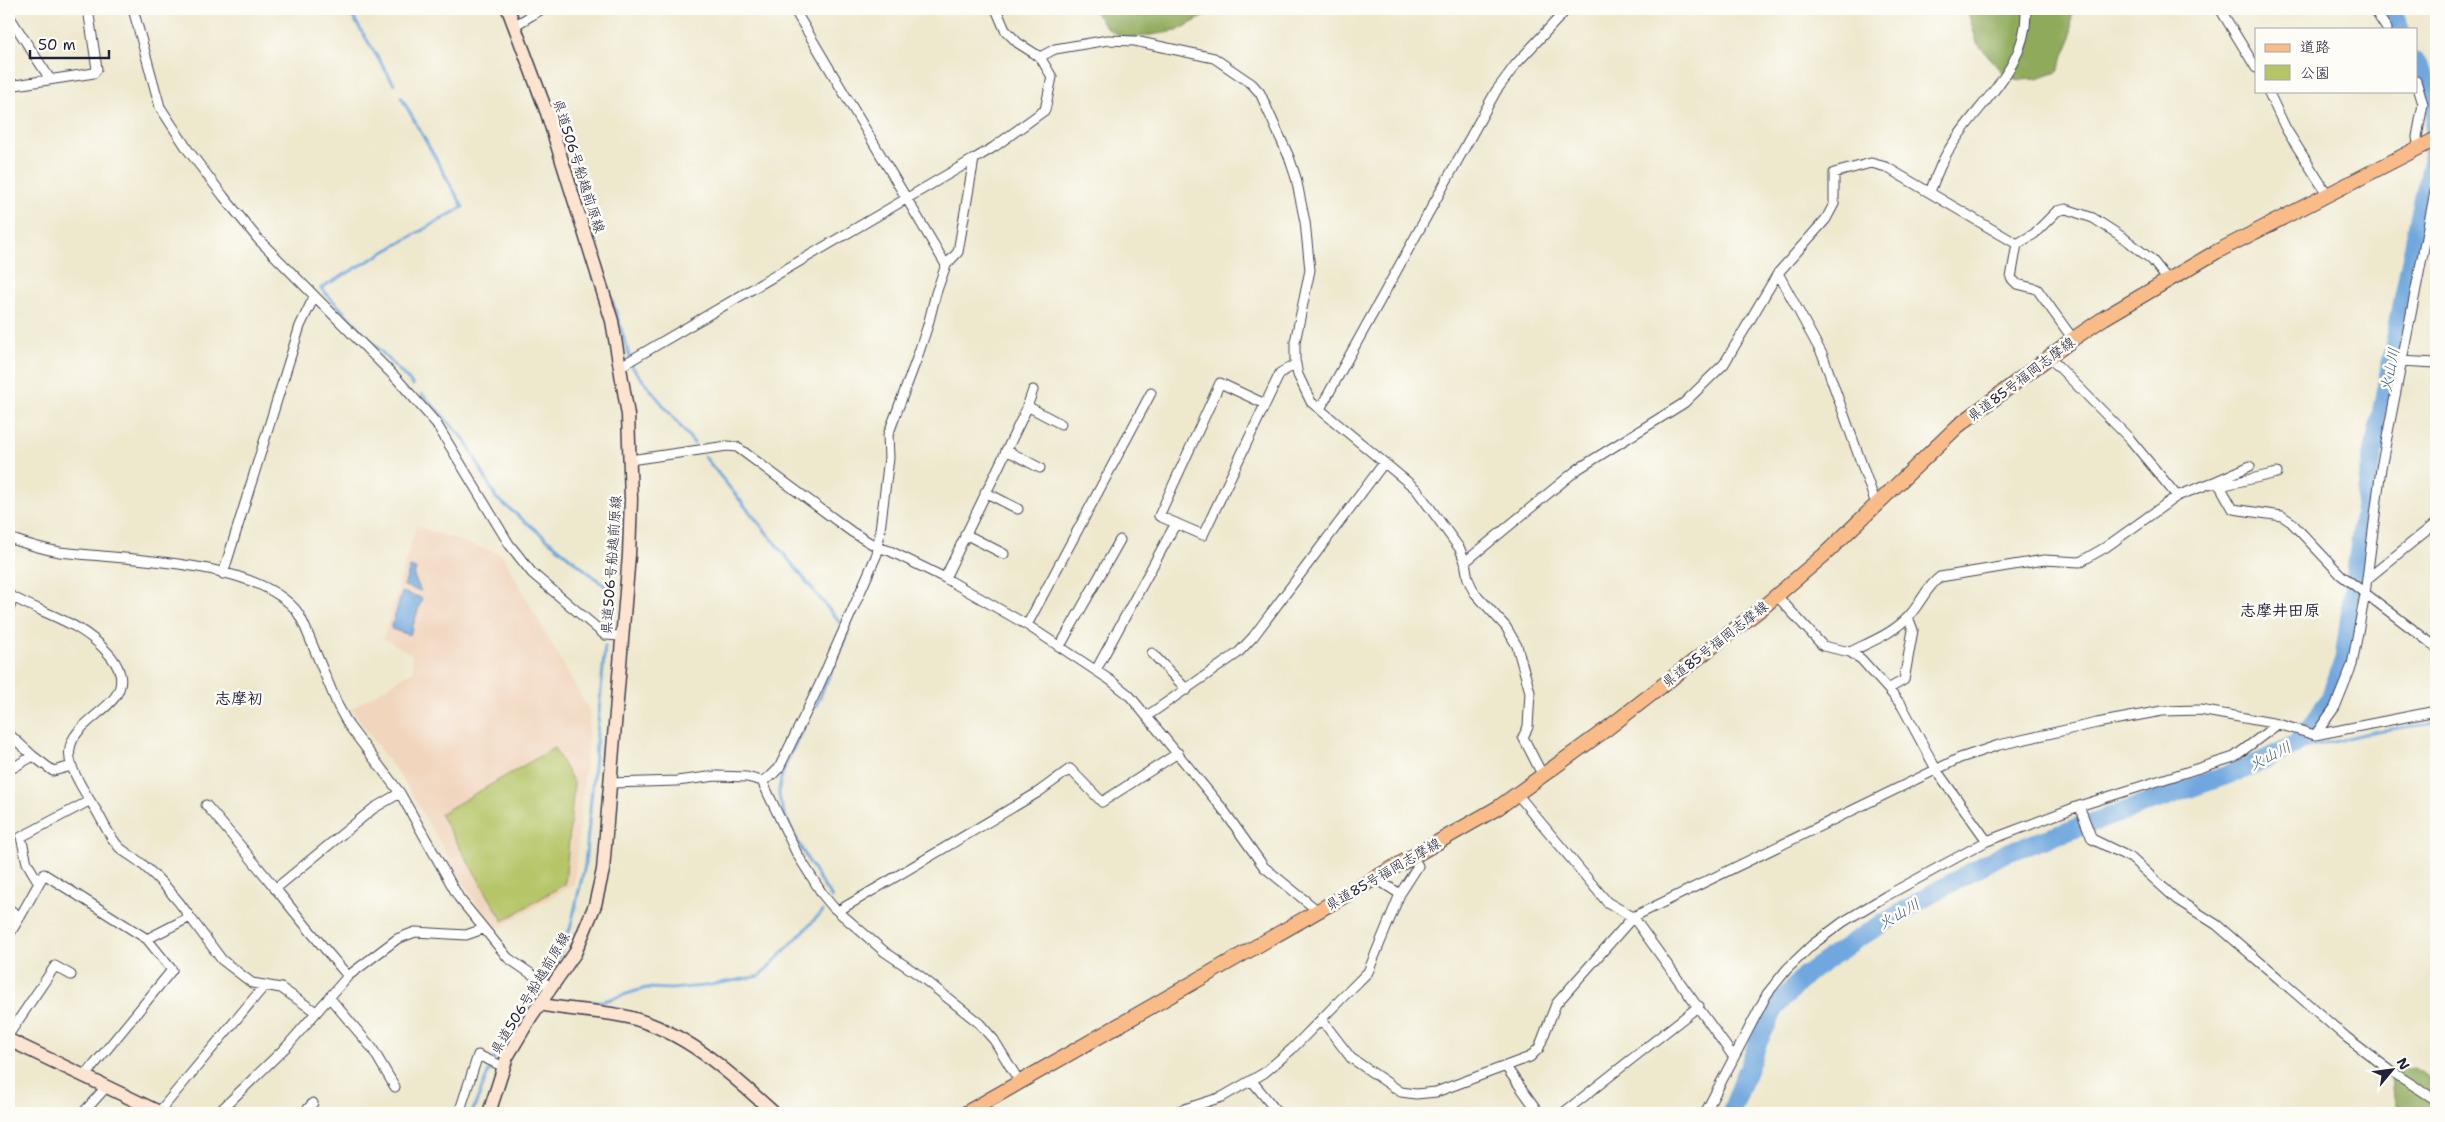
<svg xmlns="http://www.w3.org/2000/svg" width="2445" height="1122" font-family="'Shantell Sans','Klee One',sans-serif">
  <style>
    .built { fill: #f1d5bd }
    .green { fill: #b6c567; stroke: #6c7451 }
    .forest { fill: #90aa5c; stroke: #59664c }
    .water { fill: #6fa7de; stroke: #48648c }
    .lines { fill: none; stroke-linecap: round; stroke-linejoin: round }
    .stream { stroke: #6fa7de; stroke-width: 3 }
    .river { stroke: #6fa7de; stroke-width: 19 }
    .street-casing { stroke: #414051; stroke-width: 11 }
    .secondary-casing { stroke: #414051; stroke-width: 15 }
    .primary-casing { stroke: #414051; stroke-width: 16 }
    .street { stroke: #fff; stroke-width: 9 }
    .secondary { stroke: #fde4d0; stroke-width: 12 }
    .primary { stroke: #f9bc89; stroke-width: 14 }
    .labels { text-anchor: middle; stroke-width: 5; stroke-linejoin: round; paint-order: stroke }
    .street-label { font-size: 14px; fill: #22223b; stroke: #fdfcf7 }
    .water-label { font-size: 15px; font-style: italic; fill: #41577c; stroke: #fdfcf7 }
    .quarter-label { font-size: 16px; font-weight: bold; fill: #22223b; stroke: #fdfcf7 }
  </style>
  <rect width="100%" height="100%" fill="#fdfcf7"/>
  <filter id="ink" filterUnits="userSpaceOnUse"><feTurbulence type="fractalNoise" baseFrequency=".02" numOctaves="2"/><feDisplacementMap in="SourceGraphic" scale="10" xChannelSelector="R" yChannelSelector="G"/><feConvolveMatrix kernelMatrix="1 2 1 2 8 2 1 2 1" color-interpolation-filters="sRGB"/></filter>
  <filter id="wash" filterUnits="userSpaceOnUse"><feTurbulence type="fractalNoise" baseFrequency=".0096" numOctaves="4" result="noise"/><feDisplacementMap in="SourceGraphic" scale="20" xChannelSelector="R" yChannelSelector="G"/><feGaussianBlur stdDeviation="1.12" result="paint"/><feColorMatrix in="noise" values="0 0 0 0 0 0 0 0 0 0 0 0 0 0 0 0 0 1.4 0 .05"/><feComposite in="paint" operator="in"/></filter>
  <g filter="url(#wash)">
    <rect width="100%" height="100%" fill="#eee8cd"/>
    <path class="built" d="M416,526L502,555L590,712L574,885L495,930L475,902L405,783L351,709L413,671L412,654L383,638Z"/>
    <path class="green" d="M554,748L574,783L565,884L503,921L440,814Z"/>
    <path class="forest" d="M1092,9H1217L1177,31L1125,39L1107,28Z
      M1967,9H2072L2071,39L2057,72L2038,79L2020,80L2006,76L1977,43Z
      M2414,1068L2436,1082V1113H2398L2394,1097L2392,1078L2399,1070Z"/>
    <path class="water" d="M410,567L416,569L414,576L421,591L404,586Z
      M402,592L422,598L410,635L391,629Z"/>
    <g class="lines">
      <path class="stream" d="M348,9L394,84
        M517,9L518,13
        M401,97L463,207L321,288L413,385
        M592,235L633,368L694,443
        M422,394L466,441L496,498L614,593L611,624
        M704,456L841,624
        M808,718L816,706L848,633
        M804,726C796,744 780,771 779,791C777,812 819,880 832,898
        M2278,754L2377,731L2436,723
        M552,971L570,929L585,865L605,646
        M575,1003L604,1001L646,988L671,989L704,986L760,976L823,911
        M472,1113L509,1021L532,996"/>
      <path class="river" d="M2391,9L2400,29
        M1731,1113L1759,1040L1775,1008L1805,975L1854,941L1933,893L2003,854L2250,767L2296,744L2316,721L2332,693L2344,659L2369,475L2420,213L2433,160L2435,114L2427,83L2416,62"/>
    </g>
  </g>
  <g filter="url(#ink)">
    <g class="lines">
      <g class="street-casing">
        <path id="street" d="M133,9L160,107L188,150L224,197L258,239L397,379L436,423L509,544L532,573L605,635L622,636
          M794,9L946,265
          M2220,9L2256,68
          M2374,9L2387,29
          M9,16L50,79
          M514,26L542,9
          M1040,57L1055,49L1108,40L1135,41L1214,58L1252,84L1260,93L1289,157L1296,178L1305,222L1310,270L1295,342V360L1298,375L1311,402L1416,489L1460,549L1465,562L1468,579L1474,592L1506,627L1517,646L1530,692L1528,727L1523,737L1543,776
          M2416,81L2423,104L2417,137L2419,148
          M9,86L94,73L97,69L88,9
          M2268,91L2286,129L2327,194
          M1930,192C1935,179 1940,165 1947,153C1975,104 2028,71 2026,9
          M1778,273L1823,356L1876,504
          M2073,339L2037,289L2017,284L2011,278L2017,244L2034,234L2057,211L2066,209L2093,218L2124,238L2152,260L2168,280
          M2050,358L2129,438L2177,496
          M2400,361L2436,363
          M621,366L974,159
          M1265,404L1220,383L1159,516L1203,535L1280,373L1296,364
          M1027,406L1061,424
          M1320,409L1496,91L1516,64L1567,9
          M1006,450L1040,468
          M630,460L727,446L737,447L852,532L877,547L890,551L945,578L1027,625L1110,680L1129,695L1222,808L1264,867L1318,911
          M2214,482L2250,466
          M2220,486L2277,473
          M985,492L1018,509
          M965,534L1004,554
          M9,538C26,544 43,549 60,552C123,560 249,559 294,608C299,613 302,620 305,627L338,706L349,726L400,793L459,898L508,958L552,988
          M1465,562L1578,469L1684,403L1724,364L1778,273L1826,219L1834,204V173L1871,163L1886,167L2017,244
          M223,574L300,326L314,297
          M945,578L1026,410L1033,390
          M2367,579L2436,523
          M9,595C43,614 79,621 106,651C112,657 118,666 120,674C129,713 55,720 72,767C78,783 87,796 96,810C104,823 109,837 120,848C127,854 135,858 142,864C161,880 176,897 190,917L147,939L44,874L20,917
          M1777,596L1823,646L1850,652L1861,659L1888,689L1902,706L1937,771L1987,841
          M9,609L13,598
          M1027,625L1151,393
          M1060,646L1120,540
          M1850,652C1870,642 1892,634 1908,617C1920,605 1926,587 1940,577L2044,560L2080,562L2106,547L2177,496L2214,482L2220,486L2233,509L2282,516L2291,522L2341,575L2436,647
          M1152,653L1187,690
          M1096,670L1176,523
          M1888,689L1904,680L1913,630L1908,617
          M1147,716L1238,653L1253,637L1384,463
          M9,734L33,756L9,770
          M2315,735L2335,707L2352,665L2365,594L2381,468L2436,186
          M33,756L53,771L72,766
          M762,781L797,854L823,895L833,907L885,952L919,975L979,1023L994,1040L1019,1081
          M611,783L677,781L716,776L747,777L762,781L771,776L779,768L818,688L877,554L889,458L888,435L916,361L928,325L936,293L946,265L958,252L974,159L994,147L1045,110L1052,77L1040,57L1018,43L1005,30L996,9
          M1517,794L1607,902L1633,917L1733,1056
          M206,805C255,861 299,920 348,976
          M2079,806L2092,839L2131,858L2176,899L2217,925L2346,1037L2391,1071L2436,1100
          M1375,878L1400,894
          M39,883L27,863L21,837L89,801
          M275,889L374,808L400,793
          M9,909L20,917L9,935
          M838,911L1037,793L1070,769L1102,802L1178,753
          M190,917L222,960L239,973L252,983L281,988L316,1012
          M329,997L372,1048L395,1087
          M1321,1019L1351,1058L1401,1092L1416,1094L1436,1092L1530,1057L1539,1048L1556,1004L1633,917L1960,758L1999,745L2097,723L2162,711L2200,710L2278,724L2315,735L2436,711
          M9,1034L55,966L71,975
          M1506,1067L1539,1113
          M85,1076L172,970L147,939
          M1252,1081L1278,1113
          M159,1112L265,985
          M83,1113L107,1086
          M218,1113L287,1046L348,976L397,939L415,932L466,935L483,929
          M304,1113L313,1103
          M459,1113L478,1055L504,1067
          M1172,1113L1222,1097L1264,1073L1292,1049L1344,996L1368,972L1400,894L1418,866L1413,857
          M1563,1113L1699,1006
          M1705,1113L1767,994L1787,969L1812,945L1843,922L1886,896L1987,841L2079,806L2234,757L2278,724"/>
      </g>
      <g class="secondary-casing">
        <path id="secondary" d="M540,1004C569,1011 599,1010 628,1017C687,1032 730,1073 774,1113
          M9,1040L161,1113
          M489,1113L507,1057L532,1015L575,953L595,905L603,870L629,555L631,499L628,415L612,321L547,113L508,9"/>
      </g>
      <g class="primary-casing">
        <path id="primary" d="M966,1113L1499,807L1608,728L1762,608L1824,555L1958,426L2073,339L2104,318L2216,252L2436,139"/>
      </g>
      <use href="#street" class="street"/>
      <use href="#secondary" class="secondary"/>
      <use href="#primary" class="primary"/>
    </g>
  </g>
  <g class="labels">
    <g class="street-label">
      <text transform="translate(579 166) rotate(72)" y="5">県道506号船越前原線</text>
      <text transform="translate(2021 379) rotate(-37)" y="5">県道85号福岡志摩線</text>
      <text transform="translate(611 565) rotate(-86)" y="5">県道506号船越前原線</text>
      <text transform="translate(1715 644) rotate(-38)" y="5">県道85号福岡志摩線</text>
      <text transform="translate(1383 874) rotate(-30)" y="5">県道85号福岡志摩線</text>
      <text transform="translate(530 993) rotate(-59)" y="5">県道506号船越前原線</text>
    </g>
    <g class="water-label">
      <text transform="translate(2390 370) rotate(-79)" y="5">火山川</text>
      <text transform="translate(2270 756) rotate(-27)" y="5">火山川</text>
      <text transform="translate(1899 914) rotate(-30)" y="5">火山川</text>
    </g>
    <g class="quarter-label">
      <text x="2280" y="616">志摩井田原</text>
      <text x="239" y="704">志摩初</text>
    </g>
  </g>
  <rect width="2445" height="1122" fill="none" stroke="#fdfcf7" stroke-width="30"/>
  <rect x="2255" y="28" width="162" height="65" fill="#fdfcf7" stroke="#a5a5ac"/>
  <rect x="2265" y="44" width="25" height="8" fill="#f9bc89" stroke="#a5a5ac"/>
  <text x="2300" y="52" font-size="15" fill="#22223b">道路</text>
  <rect x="2265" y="65" width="25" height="15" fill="#b6c567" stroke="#a5a5ac"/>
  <text x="2300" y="78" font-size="15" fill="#22223b">公園</text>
  <g transform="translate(2392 1070) rotate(61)" stroke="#fdfcf7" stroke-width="4" paint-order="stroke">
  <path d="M0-4L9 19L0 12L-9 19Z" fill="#22223b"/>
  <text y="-8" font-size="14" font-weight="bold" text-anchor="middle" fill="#22223b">N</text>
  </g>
  <path d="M30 50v8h79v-8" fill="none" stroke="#22223b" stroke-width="2.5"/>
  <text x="38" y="50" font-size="15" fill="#22223b" stroke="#fdfcf7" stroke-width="4" paint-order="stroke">50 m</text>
</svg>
